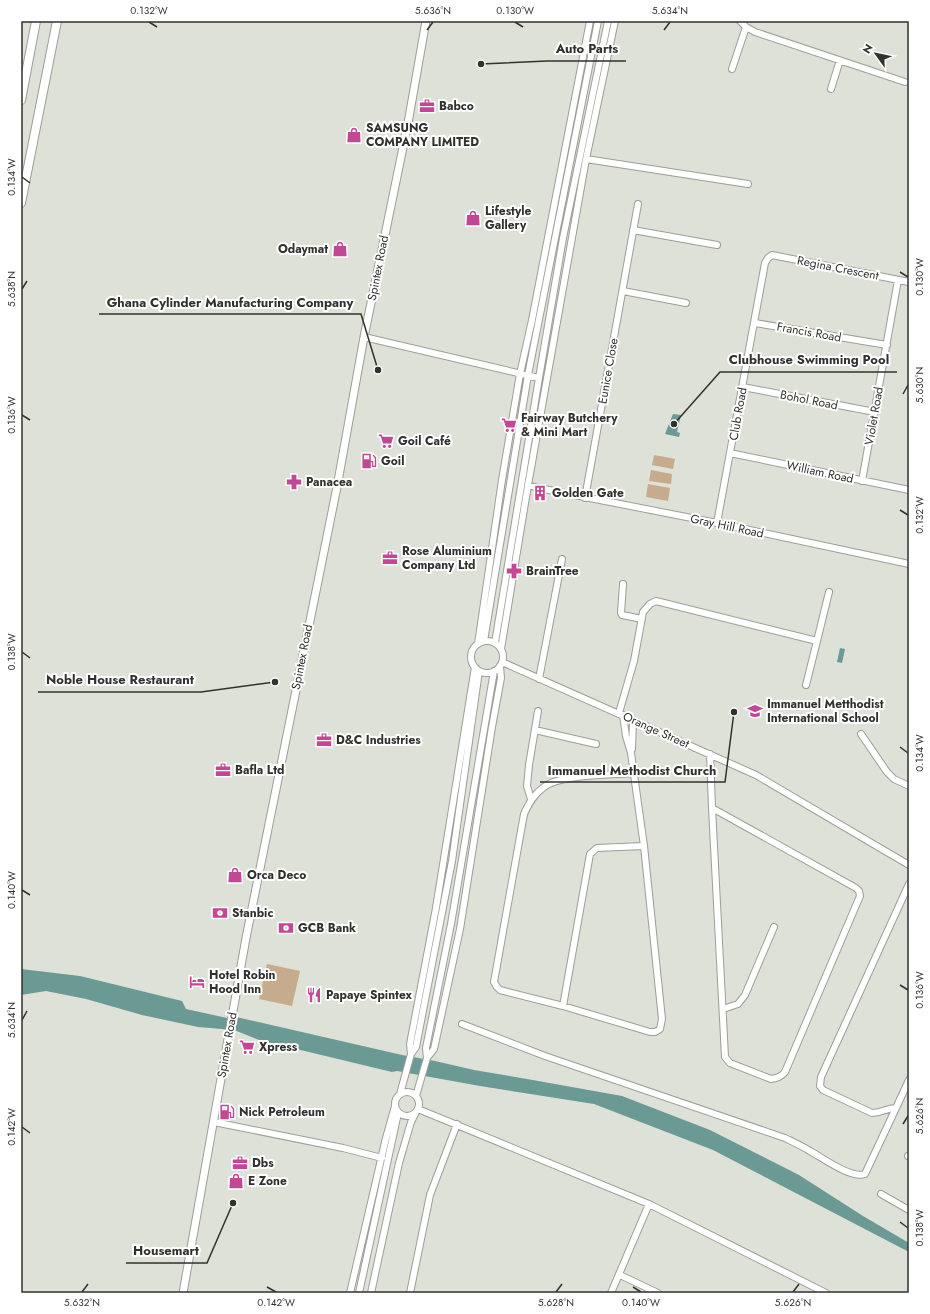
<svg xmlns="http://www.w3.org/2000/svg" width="930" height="1314" font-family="Jost,sans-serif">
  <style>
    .green { fill: #c6ab8c }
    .water { fill: #6a9a93 }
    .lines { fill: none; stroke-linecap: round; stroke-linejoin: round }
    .minor-casing { stroke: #9c9f97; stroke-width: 8 }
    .major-casing { stroke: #9c9f97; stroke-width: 9 }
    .highway-casing { stroke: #9c9f97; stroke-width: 10 }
    .minor { stroke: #fff; stroke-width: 6 }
    .major { stroke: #fff; stroke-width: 7 }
    .highway { stroke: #fff; stroke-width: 8 }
    .ticks { fill: none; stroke: #31322f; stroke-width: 1.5 }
    .labels { text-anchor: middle; stroke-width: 4; stroke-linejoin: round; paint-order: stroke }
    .poi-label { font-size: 12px; font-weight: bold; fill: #31322f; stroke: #fff; text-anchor: start }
    .street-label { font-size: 12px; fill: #31322f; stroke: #fff }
    .leader { fill: none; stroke: #31322f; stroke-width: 1.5 }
    .callout-dot { fill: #31322f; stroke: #fff; stroke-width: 1.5 }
    .callout-label { font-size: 13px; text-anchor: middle; font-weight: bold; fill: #31322f; stroke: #fff; stroke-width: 4; stroke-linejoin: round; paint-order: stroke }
    .neatline { fill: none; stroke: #31322f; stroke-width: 1.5 }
    .ticks-label { font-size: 10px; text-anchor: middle; fill: #31322f }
  </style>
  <rect width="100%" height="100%" fill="#dde1d8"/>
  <path class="green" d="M654,455L675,459L673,469L652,465Z
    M651,470L672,474L671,484L649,481Z
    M648,484L670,488L668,501L646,497Z
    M267,964L300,971L292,1006L259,999Z"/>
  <path class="water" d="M673,414L681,415L677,432L680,433L679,437L665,434Z
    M840,648L845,649L842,663L837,662Z
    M21,969L80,976L182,1001L186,1009L227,1018L236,1017L402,1055L435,1061L474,1070L527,1079L622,1096L710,1130L799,1175L863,1216L909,1243V1252L713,1150L594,1104L480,1086L397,1071L392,1072L259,1040L234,1030L198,1027L142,1015L86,999L46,991L21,995Z"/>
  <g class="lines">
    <g class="minor-casing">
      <path id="minor" d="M740,21L746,27L755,32L905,82
        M732,69L746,27
        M831,89L840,60
        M586,159L748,184
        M633,230L717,245
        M623,291L686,303
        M755,323L887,345
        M364,337L539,378
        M743,387L875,412
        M730,453L909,490
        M862,481L898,280
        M528,485L538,488
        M544,489L717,523L909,564
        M585,498L638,204
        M717,523L765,263L768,258L772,255L909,282
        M623,584L621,613L622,615L642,619
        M484,641L528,375L598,21
        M471 657a16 16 0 1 1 32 0a16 16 0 1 1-32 0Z
        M495,643L539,378L563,238L608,21
        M478,644L502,480L520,374L532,320L590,21
        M501,649L528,485L586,159L615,21
        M502,662L756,775L909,865
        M539,679L562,559
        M806,685L817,641
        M619,713L634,661L643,612L650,604L656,601L817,641L829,592
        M623,715L626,736L631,753L644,846L662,1019L660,1029L655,1032H650L563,1006L500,990L497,987L494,982L524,814C529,803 534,794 544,787C560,774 613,775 634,773
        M535,730L596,744
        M861,734L887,772L894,779L909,786
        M632,749L633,720
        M710,754L712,808L725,1057L730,1063L771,1079C777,1078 781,1077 785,1072L860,896L859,891L856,888L712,808
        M531,799L527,786L529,765L538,711
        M909,884L821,1077L820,1086L823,1090L872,1113C882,1113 886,1108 896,1108L909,1080
        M563,1006L590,854L597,848L644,846
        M723,1009L738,1004L745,995L774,927
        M462,1024L545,1056L785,1138C793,1142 802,1146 810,1151C823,1158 851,1179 865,1174L896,1108
        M411,1054L416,1047L452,861L479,671
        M427,1058L434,1049L460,929L492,727L501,678L500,666
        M395 1104a12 12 0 1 1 24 0a12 12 0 1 1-24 0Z
        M400,1094L411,1054L410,1044L436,908L475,667
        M416,1096L427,1058L426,1048L451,924L494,671
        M418,1109L649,1204L826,1293
        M214,1122L343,1148L382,1158
        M908,1156H909
        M881,1194L909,1210
        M620,1275L658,1293
        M350,1293L386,1138L395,1106
        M359,1293L398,1113
        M371,1293L399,1163L411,1122L416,1112
        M410,1293L430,1195L457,1124
        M611,1293L649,1204"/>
    </g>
    <g class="major-casing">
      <path id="major" d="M183,1293L246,938L337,487L364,337L408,123L426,21"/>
    </g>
    <g class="highway-casing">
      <path id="highway" d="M21,100L36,21
        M21,203L57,21"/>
    </g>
    <use href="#minor" class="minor"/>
    <use href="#major" class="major"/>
    <use href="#highway" class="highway"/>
  </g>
  <path class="ticks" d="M149,22L157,27M515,22L523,27M427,30L433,22M664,30L670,22M22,177L30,183M900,272L908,277M22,289L27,281M903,394L908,385M22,415L30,420M900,510L908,515M22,652L30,658M900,747L908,753M22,890L30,895M900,985L908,990M22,1020L27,1011M903,1124L908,1116M22,1127L30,1133M900,1222L908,1228M267,1287L276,1292M633,1287L641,1292M82,1292L88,1284M556,1292L562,1284M793,1292L799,1284"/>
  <defs>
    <g id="office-bare" transform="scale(1.2)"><path d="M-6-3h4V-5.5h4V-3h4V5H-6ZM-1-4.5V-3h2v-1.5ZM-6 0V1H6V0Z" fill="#c44795" stroke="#fff" stroke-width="2.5" paint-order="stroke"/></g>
    <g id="shop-bare" transform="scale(1.2)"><path d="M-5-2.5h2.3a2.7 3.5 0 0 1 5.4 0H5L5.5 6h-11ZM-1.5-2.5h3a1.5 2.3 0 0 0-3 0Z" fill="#c44795" stroke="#fff" stroke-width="2.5" paint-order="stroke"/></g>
    <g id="supermarket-bare" transform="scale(1.2)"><path d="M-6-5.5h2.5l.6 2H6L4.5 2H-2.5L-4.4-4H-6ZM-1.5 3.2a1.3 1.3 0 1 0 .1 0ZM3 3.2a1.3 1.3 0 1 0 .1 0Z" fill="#c44795" stroke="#fff" stroke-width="2.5" paint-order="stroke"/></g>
    <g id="fuel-bare" transform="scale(1.2)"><path d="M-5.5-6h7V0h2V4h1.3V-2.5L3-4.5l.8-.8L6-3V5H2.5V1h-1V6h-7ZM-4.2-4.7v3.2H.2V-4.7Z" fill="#c44795" stroke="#fff" stroke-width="2.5" paint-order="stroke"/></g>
    <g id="pharmacy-bare" transform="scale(1.2)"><path d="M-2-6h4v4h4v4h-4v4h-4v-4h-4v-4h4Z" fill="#c44795" stroke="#fff" stroke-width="2.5" paint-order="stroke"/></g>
    <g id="building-bare" transform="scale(1.2)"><path d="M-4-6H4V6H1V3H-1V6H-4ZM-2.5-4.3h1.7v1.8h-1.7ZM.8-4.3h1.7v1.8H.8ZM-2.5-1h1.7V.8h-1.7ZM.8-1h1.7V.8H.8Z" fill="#c44795" stroke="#fff" stroke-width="2.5" paint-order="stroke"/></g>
    <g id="school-bare" transform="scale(1.2)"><path d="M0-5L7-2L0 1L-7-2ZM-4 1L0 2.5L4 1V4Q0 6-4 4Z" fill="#c44795" stroke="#fff" stroke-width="2.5" paint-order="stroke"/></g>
    <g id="bank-bare" transform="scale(1.2)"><path d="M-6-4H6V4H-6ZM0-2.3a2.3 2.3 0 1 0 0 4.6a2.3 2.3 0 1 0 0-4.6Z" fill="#c44795" stroke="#fff" stroke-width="2.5" paint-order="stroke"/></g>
    <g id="hotel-bare" transform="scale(1.2)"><path d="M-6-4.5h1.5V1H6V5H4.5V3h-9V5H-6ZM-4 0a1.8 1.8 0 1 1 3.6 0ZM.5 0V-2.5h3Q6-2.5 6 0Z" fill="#c44795" stroke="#fff" stroke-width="2.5" paint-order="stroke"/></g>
    <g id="restaurant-bare" transform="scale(1.2)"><path d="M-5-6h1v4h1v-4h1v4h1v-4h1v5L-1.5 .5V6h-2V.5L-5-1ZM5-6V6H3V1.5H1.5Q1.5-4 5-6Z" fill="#c44795" stroke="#fff" stroke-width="2.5" paint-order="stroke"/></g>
  </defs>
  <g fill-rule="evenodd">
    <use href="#office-bare" x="427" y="106"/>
    <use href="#shop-bare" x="354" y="135"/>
    <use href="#shop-bare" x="473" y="218"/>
    <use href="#shop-bare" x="340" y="249"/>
    <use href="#supermarket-bare" x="509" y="425"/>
    <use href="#supermarket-bare" x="386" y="441"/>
    <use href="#fuel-bare" x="369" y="461"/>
    <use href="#pharmacy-bare" x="294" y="482"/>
    <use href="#building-bare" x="540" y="493"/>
    <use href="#office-bare" x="390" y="558"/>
    <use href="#pharmacy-bare" x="514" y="571"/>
    <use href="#school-bare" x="755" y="711"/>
    <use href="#office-bare" x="324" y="740"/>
    <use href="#office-bare" x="223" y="770"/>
    <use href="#shop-bare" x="235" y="875"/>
    <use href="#bank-bare" x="220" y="913"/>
    <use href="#bank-bare" x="286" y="928"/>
    <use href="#hotel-bare" x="197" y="982"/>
    <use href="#restaurant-bare" x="314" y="995"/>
    <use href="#supermarket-bare" x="247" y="1047"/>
    <use href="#fuel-bare" x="227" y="1112"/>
    <use href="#office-bare" x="240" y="1163"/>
    <use href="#shop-bare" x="236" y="1181"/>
  </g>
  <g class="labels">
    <g class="poi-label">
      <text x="439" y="110">Babco</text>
      <text x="366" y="132">SAMSUNG<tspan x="366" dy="14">COMPANY LIMITED</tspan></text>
      <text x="485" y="215">Lifestyle<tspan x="485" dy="14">Gallery</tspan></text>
      <text x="328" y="253" text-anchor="end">Odaymat</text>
      <text x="521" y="422">Fairway Butchery<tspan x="521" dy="14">&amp; Mini Mart</tspan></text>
      <text x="398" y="445">Goil Café</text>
      <text x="381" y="465">Goil</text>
      <text x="306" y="486">Panacea</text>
      <text x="552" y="497">Golden Gate</text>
      <text x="402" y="555">Rose Aluminium<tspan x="402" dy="14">Company Ltd</tspan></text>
      <text x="526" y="575">BrainTree</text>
      <text x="767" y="708">Immanuel Metthodist<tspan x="767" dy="14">International School</tspan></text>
      <text x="336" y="744">D&amp;C Industries</text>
      <text x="235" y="774">Bafla Ltd</text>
      <text x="247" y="879">Orca Deco</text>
      <text x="232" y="917">Stanbic</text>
      <text x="298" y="932">GCB Bank</text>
      <text x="209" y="979">Hotel Robin<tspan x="209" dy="14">Hood Inn</tspan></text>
      <text x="326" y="999">Papaye Spintex</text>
      <text x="259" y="1051">Xpress</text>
      <text x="239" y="1116">Nick Petroleum</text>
      <text x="252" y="1167">Dbs</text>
      <text x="248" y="1185">E Zone</text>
    </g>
    <g class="street-label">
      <text transform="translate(378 268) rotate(-79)" y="4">Spintex Road</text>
      <text transform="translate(838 268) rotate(11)" y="4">Regina Crescent</text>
      <text transform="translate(809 332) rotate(10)" y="4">Francis Road</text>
      <text transform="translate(608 371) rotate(-80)" y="4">Eunice Close</text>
      <text transform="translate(809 400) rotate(11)" y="4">Bohol Road</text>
      <text transform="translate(738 414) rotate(-80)" y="4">Club Road</text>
      <text transform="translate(874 416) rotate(-80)" y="4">Violet Road</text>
      <text transform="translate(820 472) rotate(12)" y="4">William Road</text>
      <text transform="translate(727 526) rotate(12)" y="4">Gray Hill Road</text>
      <text transform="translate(302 657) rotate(-79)" y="4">Spintex Road</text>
      <text transform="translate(656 730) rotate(24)" y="4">Orange Street</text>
      <text transform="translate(227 1045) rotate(-80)" y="4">Spintex Road</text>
    </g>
  </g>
  <path class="leader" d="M481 64L547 61H626M378 370L361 314H99M674 424L720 372H897M275 682L201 692H38M734 712L725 782H540M233 1203L207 1263H126"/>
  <g class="callout-dot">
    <circle cx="481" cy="64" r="4"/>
    <circle cx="378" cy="370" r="4"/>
    <circle cx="674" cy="424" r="4"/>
    <circle cx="275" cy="682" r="4"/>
    <circle cx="734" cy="712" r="4"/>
    <circle cx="233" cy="1203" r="4"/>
  </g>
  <g class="callout-label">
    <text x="587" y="53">Auto Parts</text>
    <text x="230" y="307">Ghana Cylinder Manufacturing Company</text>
    <text x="809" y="364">Clubhouse Swimming Pool</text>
    <text x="120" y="684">Noble House Restaurant</text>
    <text x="632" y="775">Immanuel Methodist Church</text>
    <text x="166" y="1255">Housemart</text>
  </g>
  <rect width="930" height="1314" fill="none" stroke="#ffffff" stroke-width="44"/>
  <g transform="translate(876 54) rotate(303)" stroke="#ffffff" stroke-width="3" paint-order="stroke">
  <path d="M0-3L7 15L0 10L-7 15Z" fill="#31322f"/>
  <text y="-6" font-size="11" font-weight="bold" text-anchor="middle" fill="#31322f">N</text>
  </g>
  <rect x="22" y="22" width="886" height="1270" class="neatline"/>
  <g class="ticks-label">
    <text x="149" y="14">0.132°W</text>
    <text x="433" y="14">5.636°N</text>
    <text x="515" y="14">0.130°W</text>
    <text x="670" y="14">5.634°N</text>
    <text transform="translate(11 177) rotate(-90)" y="4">0.134°W</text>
    <text transform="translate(919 277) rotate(-90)" y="4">0.130°W</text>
    <text transform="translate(11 289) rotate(-90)" y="4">5.638°N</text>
    <text transform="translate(919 385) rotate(-90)" y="4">5.630°N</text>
    <text transform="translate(11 415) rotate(-90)" y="4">0.136°W</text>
    <text transform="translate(919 515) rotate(-90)" y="4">0.132°W</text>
    <text transform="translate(11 652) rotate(-90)" y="4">0.138°W</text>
    <text transform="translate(919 753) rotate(-90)" y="4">0.134°W</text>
    <text transform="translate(11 890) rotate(-90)" y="4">0.140°W</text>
    <text transform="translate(919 990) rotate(-90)" y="4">0.136°W</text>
    <text transform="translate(11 1020) rotate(-90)" y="4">5.634°N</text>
    <text transform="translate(919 1116) rotate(-90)" y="4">5.626°N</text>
    <text transform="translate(11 1127) rotate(-90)" y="4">0.142°W</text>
    <text transform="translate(919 1228) rotate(-90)" y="4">0.138°W</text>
    <text x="82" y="1306">5.632°N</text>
    <text x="276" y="1306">0.142°W</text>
    <text x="556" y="1306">5.628°N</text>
    <text x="641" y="1306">0.140°W</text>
    <text x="793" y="1306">5.626°N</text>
  </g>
</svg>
